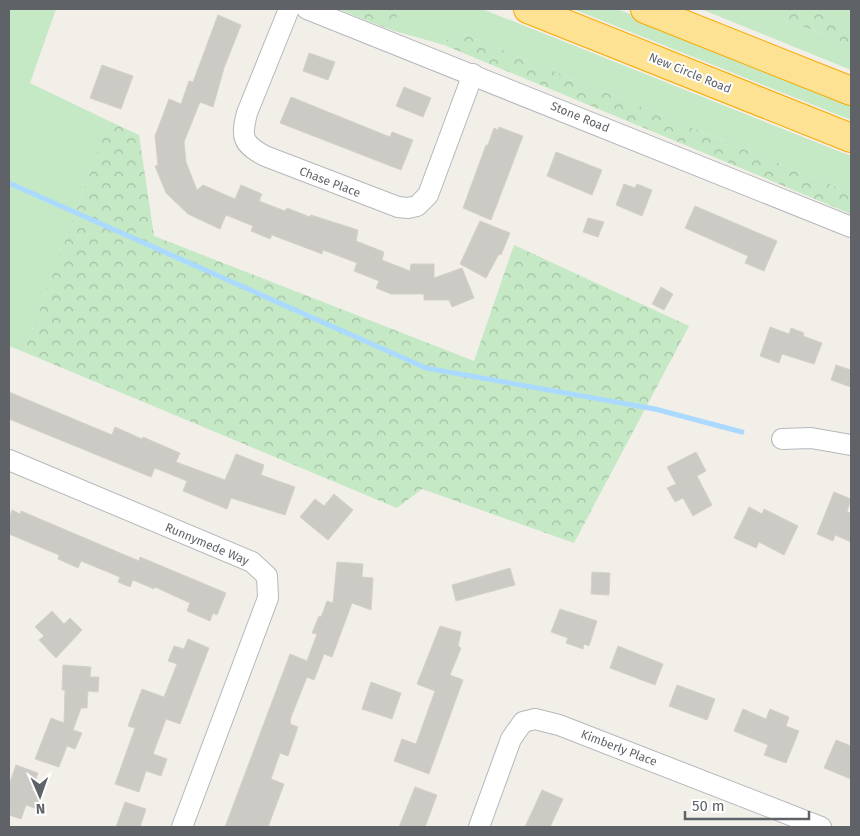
<svg xmlns="http://www.w3.org/2000/svg" width="860" height="836" font-family="'Fira Sans',sans-serif">
  <style>
    .green { fill: #c5e8c5 }
    .forest { fill: url(#forest-crowns) }
    .lines { fill: none; stroke-linecap: round; stroke-linejoin: round }
    .stream { stroke: #aadaff; stroke-width: 5 }
    .building { fill: #cccac5; stroke: #d6d1c6 }
    .minor-casing { stroke: #b5b8bc; stroke-width: 22 }
    .motorway-casing { stroke: #f9ab00; stroke-width: 30 }
    .minor { stroke: #fff; stroke-width: 20 }
    .motorway { stroke: #fde293; stroke-width: 28 }
    .labels { text-anchor: middle; stroke-width: 4; stroke-linejoin: round; paint-order: stroke }
    .street-label { font-size: 12px; fill: #5f6368; stroke: #fff }
  </style>
  <defs>
    <pattern id="forest-crowns" width="20" height="18" patternUnits="userSpaceOnUse" patternTransform="scale(1.25)"><rect width="20" height="18" fill="#c5e8c5"/><path d="M2 6a3 3 0 1 1 6 0M12 15a3 3 0 1 1 6 0" fill="none" stroke="#a3c0a4"/></pattern>
  </defs>
  <rect width="100%" height="100%" fill="#f1efe8"/>
  <path class="green" d="M9,9H56L30,83L109,121L24,352L9,346Z
    M390,9H482L803,137L851,156V193L454,30L444,45L391,30L398,12Z
    M573,9H617L851,102V120Z
    M701,9H757L851,45V70Z
    M807,9H851V26Z"/>
  <path class="forest" d="M338,9H390L399,12L391,30Z
    M757,9H807L851,26V45Z
    M454,30L851,193V214L444,45Z
    M109,121L139,135L154,236L474,361L514,245L689,326L574,543L422,489L397,508L24,352Z"/>
  <g class="lines">
    <path class="stream" d="M9,183L426,368L655,409L742,432"/>
  </g>
  <path class="building" d="M218,15L241,25L224,68L213,107L200,102L184,142L186,162L197,190L203,185L235,199L241,185L262,194L259,201L285,211L287,208L310,217L311,215L358,230L356,241L384,252L382,260L410,271L411,264H434V278L462,268L474,298L452,307L449,300H424V294H391L376,288L379,281L354,271L357,263L323,250L322,254L272,235L270,239L251,231L253,226L226,215L220,229L188,214L166,193L155,166L158,165L155,136L169,99L181,104L189,81L193,82Z
    M309,53L335,62L328,80L303,71Z
    M102,65L133,76L121,109L90,98Z
    M404,87L431,98L423,117L396,106Z
    M291,97L390,137L392,132L413,140L401,170L280,123Z
    M499,127L523,136L491,220L463,208L486,145H488L494,128L498,130Z
    M556,152L602,170L592,195L547,176Z
    M624,184L635,188L637,184L652,190L642,216L616,205Z
    M695,206L777,241L764,271L745,263L748,256L685,228Z
    M588,218L604,222L598,237L583,232Z
    M480,221L510,233L501,255L499,254L486,278L460,264Z
    M661,287L673,294L664,310L652,304Z
    M770,327L789,334L791,328L804,333L803,336L822,343L814,364L782,354L779,363L760,356Z
    M836,365L851,370V387L831,380Z
    M9,392L112,435L115,427L142,439L143,437L180,453L176,462L225,480L236,454L264,465L261,475L295,487L285,515L231,498L227,509L183,491L187,481L155,468L151,477L9,419Z
    M696,452L706,471L697,476L712,505L693,516L683,498L675,502L667,488L676,484L667,467Z
    M834,492L851,499L847,512L851,513V542L835,535L833,541L817,534Z
    M334,494L353,510L328,540L300,517L315,499L324,506Z
    M749,507L762,514L764,509L798,526L784,555L759,542L756,548L734,538Z
    M12,510L20,514L21,511L139,561L140,557L226,593L217,615L213,613L210,621L187,611L190,603L155,587L154,589L133,580L130,587L118,582L120,577L81,561L78,568L58,559L59,555L9,534V518Z
    M337,562L363,564L362,577L373,578L371,610L352,603L332,657L324,654L314,680L307,677L291,717L290,724L298,727L288,756L280,753L271,779L284,784L268,827H225L290,654L307,661L317,634L312,633L319,616L321,617L327,601L333,603Z
    M510,568L515,585L456,601L452,585Z
    M592,572L610,573L609,595L591,594Z
    M560,609L597,621L589,646L584,644L583,649L566,643L568,638L551,632Z
    M52,611L64,624L70,618L82,630L56,658L39,640L44,636L35,627Z
    M440,626L461,632L458,646L461,648L450,675L463,680L429,774L394,761L402,739L416,744L435,691L417,684Z
    M188,639L209,648L180,724L166,719L153,754L167,759L161,776L146,771L139,792L115,784L135,728L128,726L142,689L164,697L177,664L168,661L174,646L184,649Z
    M618,646L663,664L655,685L610,668Z
    M63,665L91,667L90,677H99L98,692L88,691L87,708H81L73,730L82,733L75,749L67,746L59,767L35,759L51,718L64,723L65,690H62Z
    M371,682L401,693L392,719L362,709Z
    M677,685L715,699L707,720L669,706Z
    M743,709L766,719L770,709L789,717L786,726L799,731L786,763L764,755L768,745L734,731Z
    M836,740L851,746V779L824,768Z
    M16,765L38,773L32,790L43,794L37,809L26,805L21,819L9,815V785Z
    M415,787L437,795L425,827H399Z
    M542,790L563,799L550,827H525Z
    M125,802L146,809L140,827H116Z"/>
  <g class="lines">
    <g class="minor-casing">
      <path id="minor" d="M289,9L247,113C241,137 242,144 265,156L398,207L408,208L417,206L428,195L473,74
        M307,9L851,227
        M782,439L811,438L851,445
        M9,460L252,562L267,576L268,598L182,827
        M479,827L511,739L523,722L535,719L559,725L821,827"/>
    </g>
    <g class="motorway-casing">
      <path id="motorway" d="M528,9L851,138
        M645,9L851,91"/>
    </g>
    <use href="#minor" class="minor"/>
    <use href="#motorway" class="motorway"/>
  </g>
  <g class="labels">
    <g class="street-label">
      <text transform="translate(690 73) rotate(22)" y="4">New Circle Road</text>
      <text transform="translate(580 117) rotate(22)" y="4">Stone Road</text>
      <text transform="translate(330 182) rotate(21)" y="4">Chase Place</text>
      <text transform="translate(207 544) rotate(23)" y="4">Runnymede Way</text>
      <text transform="translate(619 748) rotate(21)" y="4">Kimberly Place</text>
    </g>
  </g>
  <rect width="860" height="836" fill="none" stroke="#5f6368" stroke-width="20"/>
  <g transform="translate(40 796) rotate(178)" stroke="#ffffff" stroke-width="4" paint-order="stroke">
  <path d="M0-4L9 19L0 12L-9 19Z" fill="#5f6368"/>
  <text y="-8" font-size="14" font-weight="bold" text-anchor="middle" fill="#5f6368">N</text>
  </g>
  <path d="M685 811v8h124v-8" fill="none" stroke="#5f6368" stroke-width="2.5"/>
  <text x="692" y="811" font-size="15" fill="#5f6368" stroke="#ffffff" stroke-width="4" paint-order="stroke">50 m</text>
</svg>
